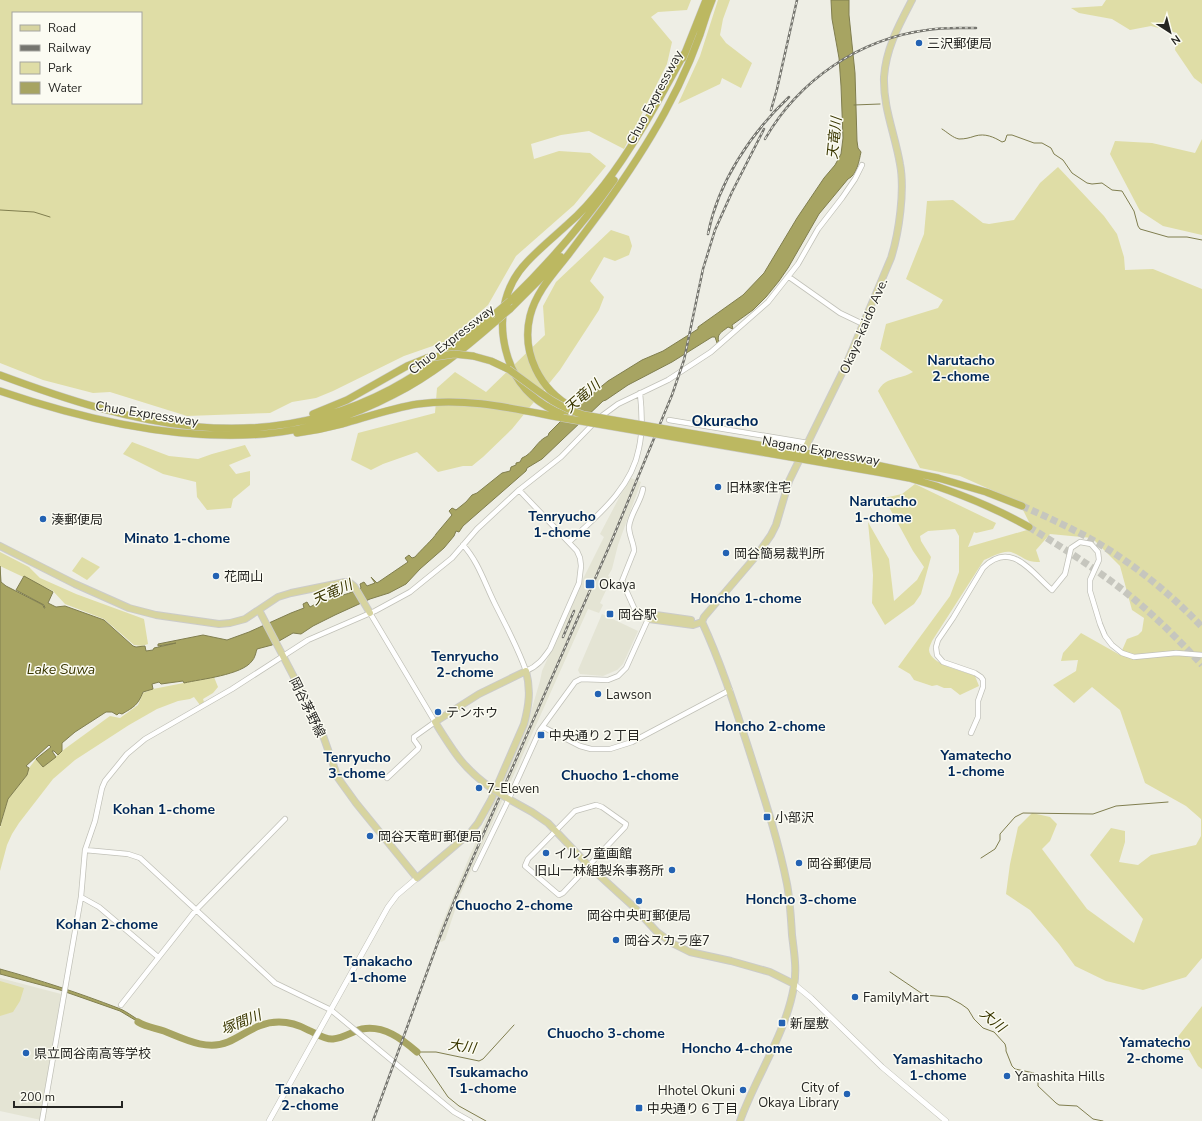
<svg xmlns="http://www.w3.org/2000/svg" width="1202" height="1121" font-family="'Nunito Sans','Noto Sans JP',sans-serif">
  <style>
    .built { fill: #e4e4d4 }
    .green { fill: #dfdda6; fill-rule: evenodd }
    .water { fill: #a7a462; stroke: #807e4f }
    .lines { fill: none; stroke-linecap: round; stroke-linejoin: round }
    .stream { stroke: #807e4f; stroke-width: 1 }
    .river { stroke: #a7a462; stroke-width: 7 }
    .motorway-tunnel { stroke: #c6c6be; stroke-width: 7; stroke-dasharray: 7 3.5; stroke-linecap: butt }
    .tertiary-casing { stroke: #c1c1b8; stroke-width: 6 }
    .secondary-casing { stroke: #c1c1b8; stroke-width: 6 }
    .primary-casing { stroke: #cbcbca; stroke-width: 8 }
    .motorway-casing { stroke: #cbcbca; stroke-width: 8 }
    .tertiary { stroke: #fff; stroke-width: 4.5 }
    .secondary { stroke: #fff; stroke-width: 5 }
    .primary { stroke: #d7d4a0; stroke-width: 6 }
    .motorway { stroke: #bcb861; stroke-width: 7 }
    .rail-casing { stroke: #75756f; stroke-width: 2.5 }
    .rail { stroke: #fbfbf2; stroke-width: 1; stroke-dasharray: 3; stroke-linecap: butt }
    .primary-bridge-casing { stroke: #cbcbca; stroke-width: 8; stroke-linecap: butt }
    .motorway-bridge-casing { stroke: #cbcbca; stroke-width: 8; stroke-linecap: butt }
    .primary-bridge { stroke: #d7d4a0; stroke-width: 6 }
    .motorway-bridge { stroke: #bcb861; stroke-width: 7 }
    .poi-dot { fill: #2362b3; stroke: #fbfbf2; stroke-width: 1.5 }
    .labels { text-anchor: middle; stroke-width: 3; stroke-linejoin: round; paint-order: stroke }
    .poi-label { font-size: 13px; fill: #252522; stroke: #fbfbf2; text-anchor: start }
    .street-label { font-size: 13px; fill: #252522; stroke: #fbfbf2 }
    .water-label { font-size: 14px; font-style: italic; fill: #3a3700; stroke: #fbfbf2 }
    .neighbourhood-label { font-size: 14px; font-weight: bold; fill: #00285a; stroke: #fbfbf2 }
    .quarter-label { font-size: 15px; font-weight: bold; fill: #00285a; stroke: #fbfbf2 }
  </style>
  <rect width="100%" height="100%" fill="#eeeee5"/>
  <path class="built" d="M631,478L641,482L618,545L612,569L608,576L612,578L600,603L603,605L599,613L588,609L460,895L445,940L441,942L437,936L468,860L527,725L540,681L542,671L581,583L604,537L600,534L621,494Z
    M602,614L638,631L623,664L617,670L603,676L580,674L578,670Z
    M0,978L61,994L41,1120L0,1111Z"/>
  <path class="green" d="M0,0H691L687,10L658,12L651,17L672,42L667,64L624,149L589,131L561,135L531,144L534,159L559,151L590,153L606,166L574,205L516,256L488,305L447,341L404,356L333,391L316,398L292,402L270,413L187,416L110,392L93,393L43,380L0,363ZM13,13H141V103H13Z
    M718,0H730L723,19L720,35L726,43L752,63L741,88L722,78L720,84L678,104L700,56Z
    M1106,0H1202V84L1194,78L1175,50L1177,33L1151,26L1130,30L1112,19L1079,13L1071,8L1102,6Z
    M1202,139V235L1163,226L1140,211L1110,154L1115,141L1152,143L1195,153Z
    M1058,167L1104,216L1117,234L1124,257L1125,270L1153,269L1202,289V958L1186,977L1143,990L1106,981L1075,966L1059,944L1030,910L1006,894L1010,864L1018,827L1032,813L1050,817L1057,824L1050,841L1042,849L1087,909L1134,943L1143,919L1090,855L1111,828L1125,831V842L1119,862L1138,865L1151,855L1196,845L1201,836V819L1186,806L1145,783L1120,710L1092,687L1074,703L1053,685L1076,671L1078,660L1061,661L1063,653L1081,633L1120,655L1127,639L1138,635L1142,631L1144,618L1132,610L1120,566L1092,538L1050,534L1036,550L1040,562C1026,563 1023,556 1011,552C1003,550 991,557 984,560L932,641C931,644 929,647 929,650C930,665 965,671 975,676L979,686L960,695L951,688H944L937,685L932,686L914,680L910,674L898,667L950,596L959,572V536L955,529L928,531L920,536L921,541L931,557L921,594L914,604L885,625L872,603L873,575L868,522L889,559L894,601L917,580L924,567L913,551L884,498L902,494L915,484L996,523L993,529L976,533L974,532L968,547L1027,530L1030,524L1022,508L1023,504L960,476L920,468L878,391C886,376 900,380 913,372L880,349L886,324L938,308L943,300L906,279L924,234L927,201L953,200L983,223L989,224L1014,220L1040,183Z
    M611,230L629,236L632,246L629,255L615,261L604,257L590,281L604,297L599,310L560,370L512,429L483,457L472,466H463L438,472L417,452L383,464L371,470L351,460L358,433L435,413L437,388L455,372L486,392L545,335L543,306L556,282Z
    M132,442L169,456L198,459L212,454L245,445L251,456L229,465L236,474L250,471V485L233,499L231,508L207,510L197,497L196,482L163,474L123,454Z
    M0,552L29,567L40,578L76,594L144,619L148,644L142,646L134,645L104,619L65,604L53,591L0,566Z
    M82,557L100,567L87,580L72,571Z
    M214,677L218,687L213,693L203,699L204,702L200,705L194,697L190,699L178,701L157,709L129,725L75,760L53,779L19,823L12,834L7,845L0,871V828L8,799L27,775L29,768L36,759L43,767L66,748L110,716L120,718L138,705L143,693L153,689Z
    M0,981L24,988L20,1001L13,1012L0,1016Z
    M1202,1006V1069L1198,1066L1189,1050L1169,1048Z"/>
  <path class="water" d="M831,0H849V15L855,73L857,141L858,148L861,152C859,161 857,175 848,179L819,214L788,268L779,281L766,297L753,310L732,325L733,329L728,327C722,332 716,334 719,342L717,343L715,337H712L672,362L628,385L606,400L603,401L542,459L527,468L526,471L463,526L459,532L456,531L454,536L444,548L420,569L406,584L389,593L370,599L335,615L313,626L301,634L293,633L272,645L257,649C256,652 255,658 252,661C242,675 201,679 184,683L183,681L161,684L159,682L152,684L153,689L143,692C138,705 134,707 122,714L119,713L117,715L112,712H106L75,732L62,743V751L58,755L54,751H52L56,757L43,767L36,759L51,747L49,745L26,766L29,768L27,775L8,799L0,826V566L1,582L6,586L43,605L44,608H45L44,605L16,590L24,576L53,592L48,603L56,607L65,606L104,620L133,646L136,647L145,646L146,651L153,650L154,648L176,643L158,646V644L203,635L227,640L249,632L291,613L304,608L303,604L307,602L310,607C326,597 345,597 361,588L360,584L364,582L367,586L375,583L371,577L377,583L408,562L405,558L409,555L412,558L415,557C419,552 435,537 436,534L452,515L449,511L452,508L456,510L466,502L472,495L477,493L502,473L510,471L511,467L516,465V463L520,462L522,458C533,454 537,440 548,436L549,433L569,413L608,381L642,360L663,351L698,329V327L743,295L764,273L797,218L824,178L835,165L841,154L843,138L841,86L839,58L832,19Z
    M0,969C40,980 79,993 118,1008C129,1012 137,1021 148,1024L145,1026L120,1011L60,990L0,974Z"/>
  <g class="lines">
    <path class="stream" d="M854,105L880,104
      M942,129C947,132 953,138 959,139C965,139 969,138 975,136C985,133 994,137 1002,142L1005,141L1007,135H1012L1034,143H1042L1051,148L1054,154L1063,160L1072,173L1087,183L1092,184L1102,183L1112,190L1122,191L1134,211L1138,226L1140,229L1168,237H1187L1202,240
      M0,210L34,212L50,217
      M981,858L995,849L1000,840V834L1015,817L1023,813L1093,814L1116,806L1168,802
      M890,972L924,995L948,997L961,1004L968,1009L974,1019L983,1028L994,1032L1005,1044L1006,1048V1051L1012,1066L1015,1069L1034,1073L1038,1078V1086L1056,1103L1059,1105L1077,1106L1093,1119L1103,1121
      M417,1052H436L479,1061L483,1059L514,1025
      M418,1053L448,1097L459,1106L486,1121"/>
    <path class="river" d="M138,1022C146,1027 156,1028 164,1031C184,1039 207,1051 228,1042C246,1034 258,1022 279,1022C289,1022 299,1025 308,1030C316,1033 324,1040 333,1039C344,1038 353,1031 362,1029C384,1025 402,1039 417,1052"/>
    <path class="motorway-tunnel" d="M1022,506C1045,516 1067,526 1089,538C1130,561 1169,592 1202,627
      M1029,527C1065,549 1101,572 1134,599C1158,619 1181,642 1202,665"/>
    <g class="tertiary-casing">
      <path id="tertiary" d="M789,277L840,313L863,324
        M599,418L618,404L668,380L711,352L768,302L798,264L818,229L842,198L855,179L862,165
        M669,420L808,443
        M569,542C597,516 632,488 639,448C643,430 642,411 640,393
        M463,545C478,561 485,584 495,604C506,626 518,648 526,671C538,666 543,659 550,649L579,583L581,566L580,558L577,551L519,490
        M635,610L622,581L634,551C634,543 629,536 629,527C630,514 641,502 643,489
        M370,613L435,722L414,737V740L419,747L418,749L387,778
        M543,727L580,746L591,749H610L632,742L730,690
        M971,733L978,717V701L983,687V680L981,677L975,673L943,662L937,655L936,647L938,640L953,618L983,568C1011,539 1032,573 1052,590L1065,574L1071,548L1080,542L1091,544L1098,552L1099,560L1090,580V591L1100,624L1105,636L1112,645L1122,653L1134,657L1176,653L1202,655
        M596,805L602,807L626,824L625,827L563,893L559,895L525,866L528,859L535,852L575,811Z
        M85,850L128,854L140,858L275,983L331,1010L454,1112L470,1121
        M475,869L506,805L540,730L575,682L581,679L608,680L618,676L626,668L649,617
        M81,897L99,907L158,957
        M121,1005L196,910L285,819
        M42,1121L81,897L85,850L95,821L102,788L105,781L127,754L145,739L232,689L308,640L375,611L410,592L452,558L477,529L519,490L561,457L594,423"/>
    </g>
    <g class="secondary-casing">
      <path id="secondary" d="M794,984L811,998L882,1067L946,1121
        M269,1121L388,907L397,895L417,878"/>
    </g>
    <g class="primary-casing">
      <path id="primary" d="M0,546L75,584L129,608L156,615L219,624L230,623L245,619L278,597L291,593L345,582H349L354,586L370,613
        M259,610L320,727L338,778L356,803L417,878L470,833L478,823L491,800L524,724C529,705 531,690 526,671L479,694L435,722C453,751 463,768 491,788
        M649,614L691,620
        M649,619L693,625L702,622
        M702,622L704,617L757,555L771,535L776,525L789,481L845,367L891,258C899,233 905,190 900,164C895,134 883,108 884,77C886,48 899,25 912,0
        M702,622C721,663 735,707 749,750C763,794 778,839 787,884C790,900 791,918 792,935C794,952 797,969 794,986C786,1034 756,1076 740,1121
        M505,797L532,812L548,823L589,866L635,908L657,932L672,943L690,952L731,961L770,972L794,984"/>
    </g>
    <g class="motorway-casing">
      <path id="motorway" d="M707,13L712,0
        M683,58L706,0
        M510,301C548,264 583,224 614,180
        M510,309L538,281L561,257
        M473,356L491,361L508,369
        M0,375C132,424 259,459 391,389C430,368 464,342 496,313
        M0,391C82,419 176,441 264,434C309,430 353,416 393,395C431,376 464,349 496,321
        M573,408C540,390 521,353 530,316C536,292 553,274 568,255C580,239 592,223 604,207C648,146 687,82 708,10
        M313,414L347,400L407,366L427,358
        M565,415C538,405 517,386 508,358C497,324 502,288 527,262C540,248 555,236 569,223C582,212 593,199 604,185C635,145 659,99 684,54
        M297,433C312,431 327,428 342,424C367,417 392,408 418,404C467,397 515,409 563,418
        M938,478L986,492L1022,506
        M936,486C968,497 999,510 1029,527"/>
    </g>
    <use href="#tertiary" class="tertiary"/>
    <use href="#secondary" class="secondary"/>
    <use href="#primary" class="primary"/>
    <use href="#motorway" class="motorway"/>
    <g class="rail-casing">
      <path id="rail" d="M771,110L777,89L797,0
        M765,139C799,80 859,39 927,30C943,27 960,28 976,28
        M708,234C718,182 751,133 789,97
        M563,637L574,611
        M373,1121L438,942L455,899L612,540L672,395L684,360L703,269L715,230L732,192L764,129"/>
    </g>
    <use href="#rail" class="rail"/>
    <g class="primary-bridge-casing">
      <path id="primary-bridge" d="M491,788L505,797"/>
    </g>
    <g class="motorway-bridge-casing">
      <path id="motorway-bridge" d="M496,313L510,301
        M496,321L510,309
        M427,358L454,354L473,356
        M508,369C535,388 552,405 584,415L876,465L938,478
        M563,418L877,472L909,478L936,486"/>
    </g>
    <use href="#primary-bridge" class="primary-bridge"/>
    <use href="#motorway-bridge" class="motorway-bridge"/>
  </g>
  <g class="poi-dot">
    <circle cx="919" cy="43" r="4"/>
    <circle cx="718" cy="487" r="4"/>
    <circle cx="43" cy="519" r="4"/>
    <circle cx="726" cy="553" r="4"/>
    <circle cx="216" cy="576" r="4"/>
    <rect x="585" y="579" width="10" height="10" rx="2"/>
    <rect x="606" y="610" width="8" height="8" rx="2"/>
    <circle cx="598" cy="694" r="4"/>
    <circle cx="438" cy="712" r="4"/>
    <rect x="537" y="731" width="8" height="8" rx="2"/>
    <circle cx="479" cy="788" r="4"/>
    <rect x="763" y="813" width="8" height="8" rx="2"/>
    <circle cx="370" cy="836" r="4"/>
    <circle cx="546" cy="853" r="4"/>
    <circle cx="799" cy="863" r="4"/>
    <circle cx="672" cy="870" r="4"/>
    <circle cx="639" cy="901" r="4"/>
    <circle cx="616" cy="940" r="4"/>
    <circle cx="855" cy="997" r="4"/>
    <rect x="778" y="1019" width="8" height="8" rx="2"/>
    <circle cx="26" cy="1053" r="4"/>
    <circle cx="1007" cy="1076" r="4"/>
    <circle cx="743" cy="1090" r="4"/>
    <circle cx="847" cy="1094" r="4"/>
    <rect x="635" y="1104" width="8" height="8" rx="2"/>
  </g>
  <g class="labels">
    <g class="poi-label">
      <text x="927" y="48">三沢郵便局</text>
      <text x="726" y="492">旧林家住宅</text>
      <text x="51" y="524">湊郵便局</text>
      <text x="734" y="558">岡谷簡易裁判所</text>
      <text x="224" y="581">花岡山</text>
      <text x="599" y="589">Okaya</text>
      <text x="618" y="619">岡谷駅</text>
      <text x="606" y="699">Lawson</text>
      <text x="446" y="717">テンホウ</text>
      <text x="549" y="740">中央通り２丁目</text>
      <text x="487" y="793">7-Eleven</text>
      <text x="775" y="822">小部沢</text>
      <text x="378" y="841">岡谷天竜町郵便局</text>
      <text x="554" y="858">イルフ童画館</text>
      <text x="807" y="868">岡谷郵便局</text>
      <text x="664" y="875" text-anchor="end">旧山一林組製糸事務所</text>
      <text x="639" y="920" text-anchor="middle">岡谷中央町郵便局</text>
      <text x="624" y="945">岡谷スカラ座7</text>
      <text x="863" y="1002">FamilyMart</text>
      <text x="790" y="1028">新屋敷</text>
      <text x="34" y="1058">県立岡谷南高等学校</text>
      <text x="1015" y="1081">Yamashita Hills</text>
      <text x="839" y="1092" text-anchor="end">City of<tspan x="839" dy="15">Okaya Library</tspan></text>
      <text x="735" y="1095" text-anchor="end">Hhotel Okuni</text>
      <text x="647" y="1113">中央通り６丁目</text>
    </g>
    <g class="street-label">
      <text transform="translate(654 97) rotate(-62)" y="5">Chuo Expressway</text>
      <text transform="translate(863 326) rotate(-67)" y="5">Okaya-kaido Ave.</text>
      <text transform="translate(451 339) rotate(-38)" y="5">Chuo Expressway</text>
      <text transform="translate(147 413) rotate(9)" y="5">Chuo Expressway</text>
      <text transform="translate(821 450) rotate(10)" y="5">Nagano Expressway</text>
      <text transform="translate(308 707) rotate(64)" y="5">岡谷茅野線</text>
    </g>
    <g class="water-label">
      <text transform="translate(834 138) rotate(-84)" y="5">天竜川</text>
      <text transform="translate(582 396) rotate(-41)" y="5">天竜川</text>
      <text transform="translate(332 592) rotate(-24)" y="5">天竜川</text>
      <text x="61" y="674">Lake Suwa</text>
      <text transform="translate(993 1020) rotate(40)" y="5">大川</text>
      <text transform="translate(241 1022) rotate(-22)" y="5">塚間川</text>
      <text transform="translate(462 1046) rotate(8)" y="5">大川</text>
    </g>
    <g class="neighbourhood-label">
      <text x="961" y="365">Narutacho<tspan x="961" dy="16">2-chome</tspan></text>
      <text x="883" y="506">Narutacho<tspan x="883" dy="16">1-chome</tspan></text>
      <text x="562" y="521">Tenryucho<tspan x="562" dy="16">1-chome</tspan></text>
      <text x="177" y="543">Minato 1-chome</text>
      <text x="746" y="603">Honcho 1-chome</text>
      <text x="465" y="661">Tenryucho<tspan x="465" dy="16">2-chome</tspan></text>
      <text x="770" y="731">Honcho 2-chome</text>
      <text x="976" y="760">Yamatecho<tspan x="976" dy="16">1-chome</tspan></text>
      <text x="357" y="762">Tenryucho<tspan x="357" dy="16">3-chome</tspan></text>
      <text x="620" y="780">Chuocho 1-chome</text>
      <text x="164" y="814">Kohan 1-chome</text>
      <text x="801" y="904">Honcho 3-chome</text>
      <text x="514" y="910">Chuocho 2-chome</text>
      <text x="107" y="929">Kohan 2-chome</text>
      <text x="378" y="966">Tanakacho<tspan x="378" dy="16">1-chome</tspan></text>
      <text x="606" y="1038">Chuocho 3-chome</text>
      <text x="1155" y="1047">Yamatecho<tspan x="1155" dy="16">2-chome</tspan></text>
      <text x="737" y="1053">Honcho 4-chome</text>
      <text x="938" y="1064">Yamashitacho<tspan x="938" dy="16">1-chome</tspan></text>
      <text x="488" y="1077">Tsukamacho<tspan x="488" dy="16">1-chome</tspan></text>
      <text x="310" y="1094">Tanakacho<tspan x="310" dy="16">2-chome</tspan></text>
    </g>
    <g class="quarter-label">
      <text x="725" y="426">Okuracho</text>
    </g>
  </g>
  <rect x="12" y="12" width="130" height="92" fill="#fbfbf2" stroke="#a5a59f"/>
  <rect x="20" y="25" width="20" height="6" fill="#d7d4a0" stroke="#a5a59f"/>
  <text x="48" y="32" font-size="12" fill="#252522">Road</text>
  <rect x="20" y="45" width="20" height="6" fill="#75756f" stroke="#a5a59f"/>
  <text x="48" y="52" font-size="12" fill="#252522">Railway</text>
  <rect x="20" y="62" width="20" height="12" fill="#dfdda6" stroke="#a5a59f"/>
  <text x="48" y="72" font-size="12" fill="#252522">Park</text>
  <rect x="20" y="82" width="20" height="12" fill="#a7a462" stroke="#a5a59f"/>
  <text x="48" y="92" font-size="12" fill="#252522">Water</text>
  <g transform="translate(1170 32) rotate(144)" stroke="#fbfbf2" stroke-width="3" paint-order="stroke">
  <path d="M0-3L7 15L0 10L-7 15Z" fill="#252522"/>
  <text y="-6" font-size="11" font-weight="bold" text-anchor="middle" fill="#252522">N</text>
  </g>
  <path d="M14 1101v6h108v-6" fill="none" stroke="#252522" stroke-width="2"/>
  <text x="20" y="1101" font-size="12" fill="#252522" stroke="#fbfbf2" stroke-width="3" paint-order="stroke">200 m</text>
</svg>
